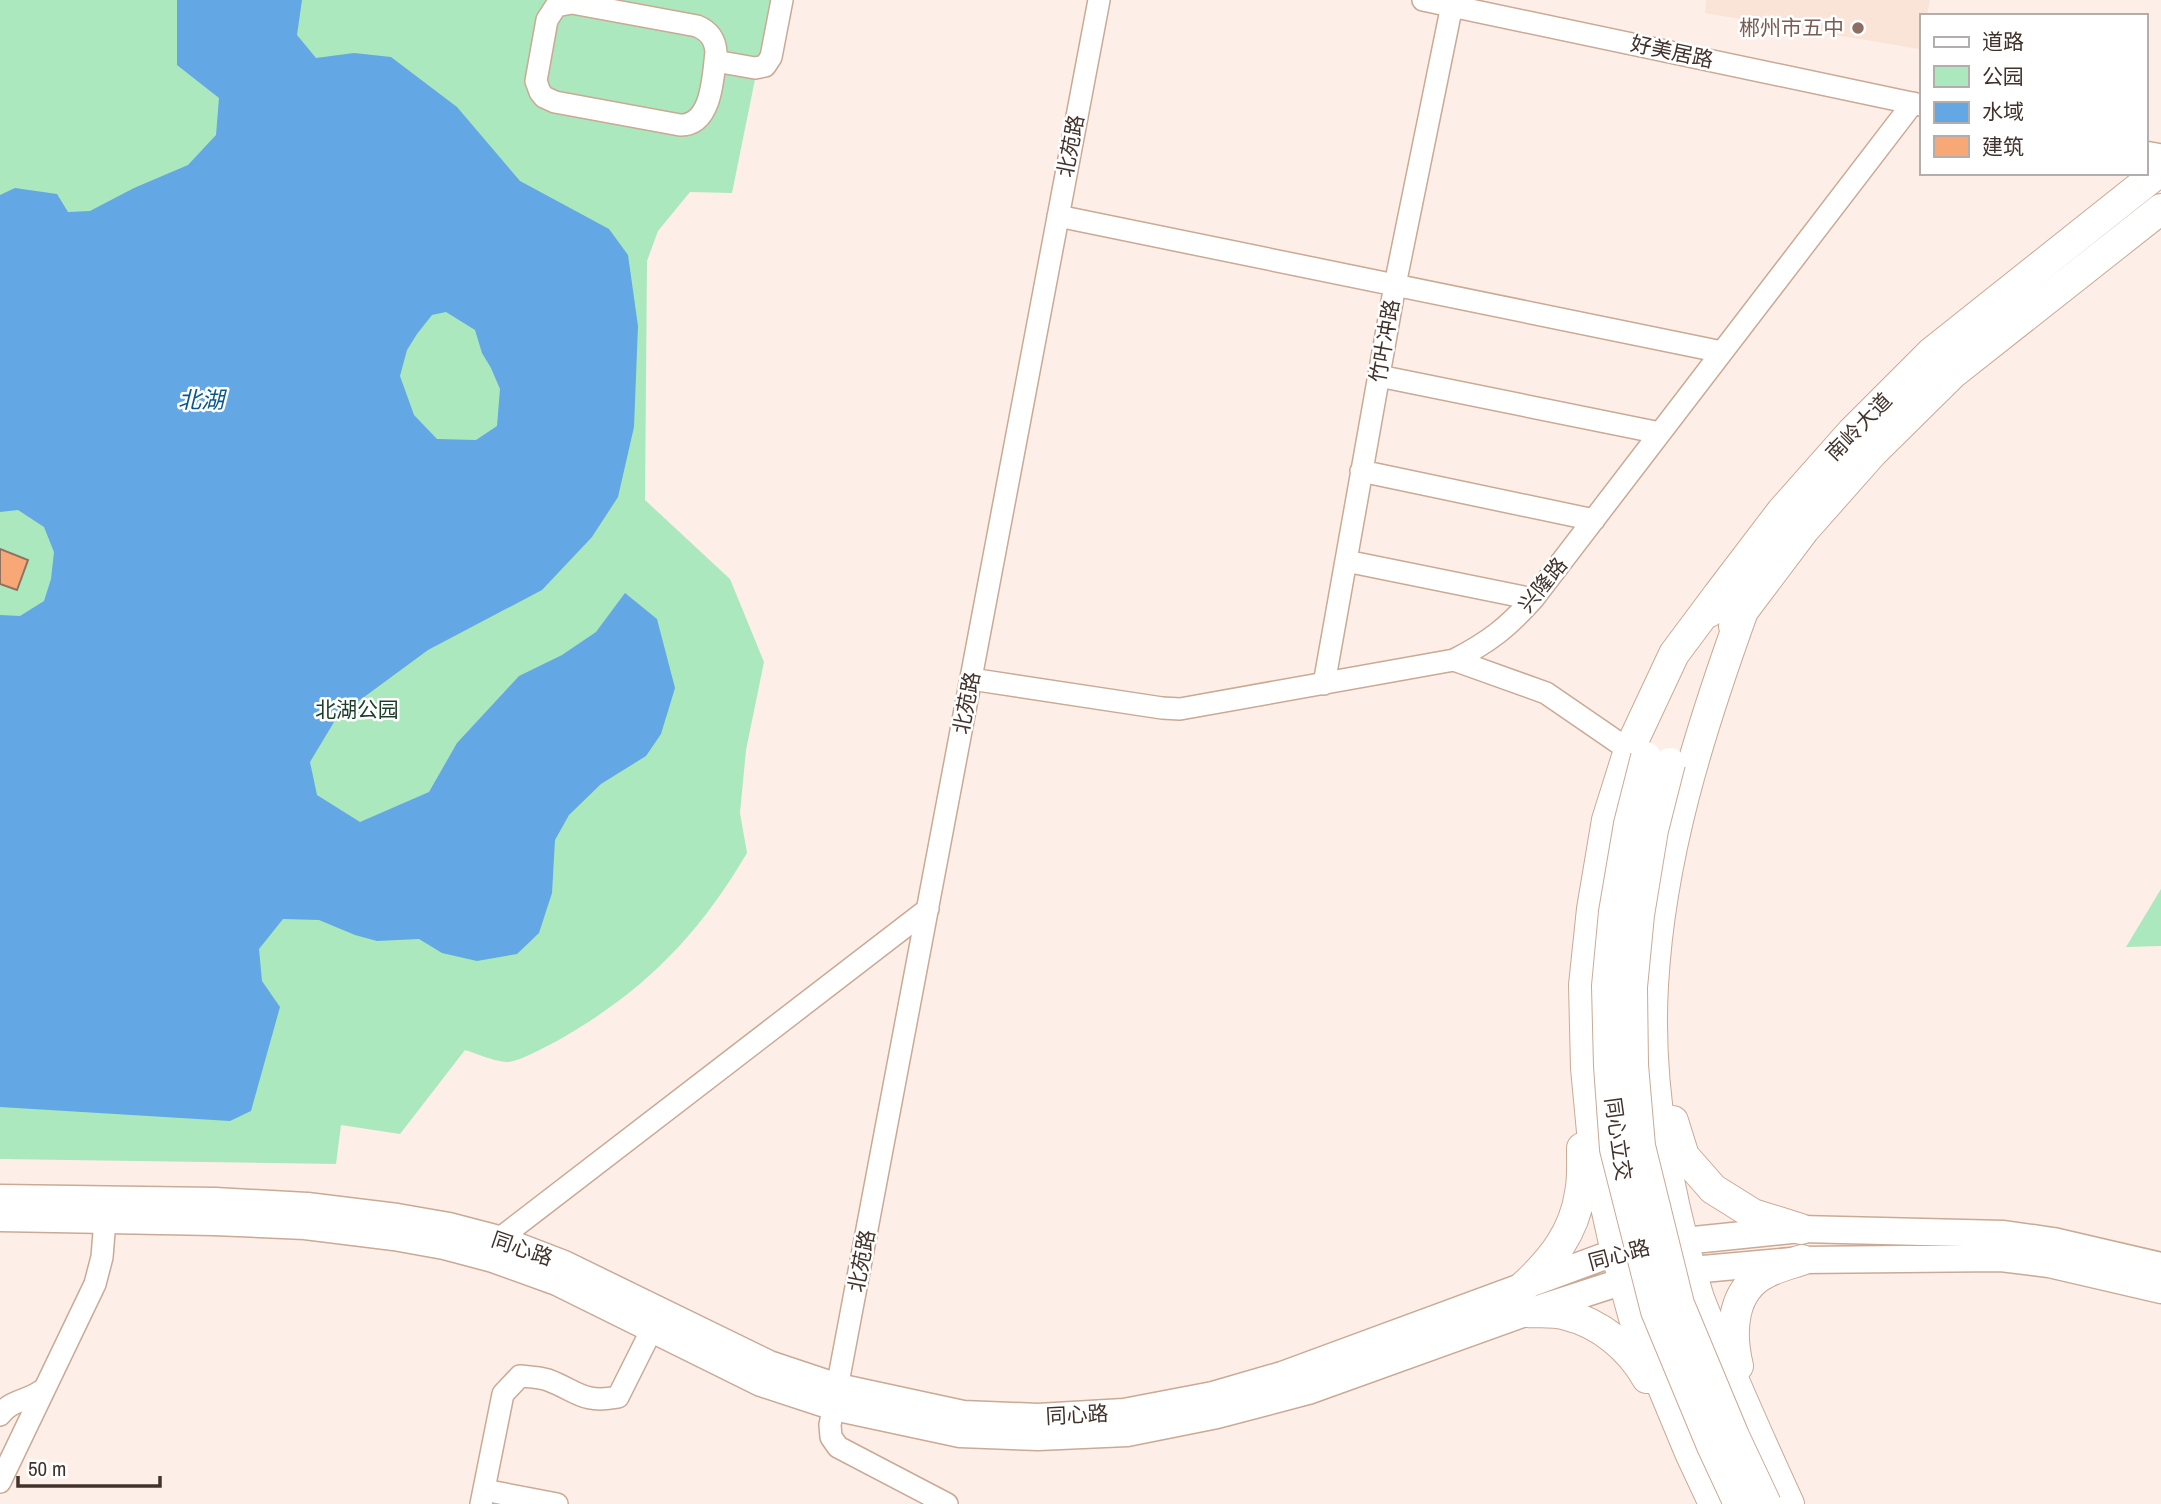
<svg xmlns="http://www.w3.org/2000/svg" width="2161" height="1504" font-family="'Archivo Narrow','Noto Sans SC',sans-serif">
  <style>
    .education { fill: #fae3d7 }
    .green { fill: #abe8bd }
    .water { fill: #63a7e5; fill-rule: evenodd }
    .building { fill: #f8a877; stroke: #917260; stroke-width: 2 }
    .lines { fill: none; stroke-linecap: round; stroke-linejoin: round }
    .minor-casing { stroke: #caa995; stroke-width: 24 }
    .major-casing { stroke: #caa995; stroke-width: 29 }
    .highway-casing { stroke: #caa995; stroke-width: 32 }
    .minor { stroke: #fff; stroke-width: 21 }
    .major { stroke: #fff; stroke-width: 26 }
    .highway { stroke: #fff; stroke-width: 30 }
    .highway-bridge-casing { stroke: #caa995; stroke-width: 32; stroke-linecap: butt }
    .highway-bridge { stroke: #fff; stroke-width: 30 }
    .education-dot { fill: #8d6e63; stroke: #fff; stroke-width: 2.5 }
    .labels { text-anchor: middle; stroke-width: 5; stroke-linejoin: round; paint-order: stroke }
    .education-label { font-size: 21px; fill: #785e54; stroke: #fff; text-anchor: end }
    .street-label { font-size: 21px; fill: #41332c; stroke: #fff }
    .park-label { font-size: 21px; fill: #1a3e27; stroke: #fff }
    .water-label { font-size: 23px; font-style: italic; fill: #085890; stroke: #fff }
  </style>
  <rect width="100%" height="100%" fill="#fdefe7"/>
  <path class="education" d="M1706,0H1930L1927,16H1921L1919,49L1705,13Z"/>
  <path class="green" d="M0,0H771L732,193L690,192L658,231L647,261L645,500L730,579L764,662L746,750L740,813L747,853C697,938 641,994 555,1042C545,1047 517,1063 506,1062C493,1061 478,1054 465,1050L400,1134L341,1125L336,1164L0,1159Z
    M2161,889V946L2126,947Z"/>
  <path class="water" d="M177,0H302L297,35L316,58L354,53L391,57L457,107L520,181L609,229L628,255L638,326L634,427L618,497L592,537L542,590L428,650L337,717L310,762L317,795L360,822L429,792L457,743L519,676L562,655L596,632L625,593L657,619L675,688L661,734L646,756L601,784L569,815L555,840L552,893L539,933L517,954L477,961L442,953L419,939L377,941L355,935L319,920L283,919L259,949L262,981L280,1007L251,1111L230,1121L0,1107V615L20,616L44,601L51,579L54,552L44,527L18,510L0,512V195L15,188L57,194L68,212L90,211L134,188L188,165L216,135L219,98L177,65ZM446,312L475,330L482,353L491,368L500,389L497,426L476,440L437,439L414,415L400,376L407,350L417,334L432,315Z"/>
  <path class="building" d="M0,549L28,560L17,590L0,584Z"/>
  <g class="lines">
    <g class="minor-casing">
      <path id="minor" d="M1423,0L1921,105
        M572,3L697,26C709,31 715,39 716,52C713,77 712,126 680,125L555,102L544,97L540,92L536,81L547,20L556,6Z
        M715,61L755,68L765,66L771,57L782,0
        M2145,152L2161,155
        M1058,216L1722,352
        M1379,376L1660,433
        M1361,471L1594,520
        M1346,561L1533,599
        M1454,660L1546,693L1629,750
        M971,679L1162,708L1180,709L1454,660C1489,642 1507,628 1533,599L1913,103
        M1324,684L1395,285L1453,0
        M499,1239L928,909
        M0,1415C11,1399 31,1401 45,1388
        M0,1482L95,1284L102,1257L105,1220
        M484,1490L557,1504
        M481,1504L503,1394L520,1376C529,1377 539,1377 548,1380C577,1391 583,1404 618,1397L652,1329
        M947,1504L838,1447L831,1437L830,1425L1099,0"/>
    </g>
    <g class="major-casing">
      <path id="major" d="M0,1198L215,1201L307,1206L397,1217L449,1226L499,1239L564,1264L769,1364L838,1387L963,1414L1038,1417L1124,1412L1213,1395L1282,1375L1616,1252L1684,1241L1801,1229L2004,1234L2053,1241L2161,1266
        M0,1218L214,1222L305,1226L394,1237L444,1246L493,1259L557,1282L761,1383L834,1407L960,1434L1038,1437L1127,1433L1217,1415L1308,1391L1528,1312L1624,1281L1692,1270L1802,1260L2001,1258L2049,1264L2161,1290"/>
    </g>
    <g class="highway-casing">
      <path id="highway" d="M1743,611C1699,733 1660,856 1653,986C1647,1087 1669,1199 1698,1295C1705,1316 1716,1338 1725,1359C1745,1408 1767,1456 1789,1504
        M1709,612L1718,595L1782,511L1852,432L1931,353L2161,170
        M1734,626L1743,611L1804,530L1873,452L1952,374L2161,209
        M1673,1121L1684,1156L1713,1189L1753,1214L1801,1229
        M1524,1286C1552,1260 1574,1233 1580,1193C1583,1179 1582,1163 1582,1148
        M1528,1312C1540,1313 1555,1311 1566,1315C1600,1323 1630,1348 1647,1378
        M1738,1366C1730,1333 1731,1290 1766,1273C1777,1267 1790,1264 1802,1260
        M1714,1504L1691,1455L1634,1318L1616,1252L1594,1153L1586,1068L1584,985L1592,909L1607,820L1629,750L1674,654L1718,595"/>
    </g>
    <use href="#minor" class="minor"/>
    <use href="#major" class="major"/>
    <use href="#highway" class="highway"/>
    <g class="highway-bridge-casing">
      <path id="highway-bridge" d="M1646,757L1629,824L1614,912L1607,986L1609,1066L1615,1149L1656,1311L1712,1446L1739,1504
        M1670,763L1653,830L1639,915L1632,987L1633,1065L1640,1146L1679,1304L1734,1436L1766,1504"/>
    </g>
    <use href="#highway-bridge" class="highway-bridge"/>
  </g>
  <circle class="education-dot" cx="1858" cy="28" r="7"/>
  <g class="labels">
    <g class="education-label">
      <text x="1844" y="35">郴州市五中</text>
    </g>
    <g class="street-label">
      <text transform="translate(1672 52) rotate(12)" y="7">好美居路</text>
      <text transform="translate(1071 146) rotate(-79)" y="7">北苑路</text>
      <text transform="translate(1385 341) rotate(-80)" y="7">竹叶冲路</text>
      <text transform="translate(1859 427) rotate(-46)" y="7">南岭大道</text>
      <text transform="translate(1543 585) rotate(-51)" y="7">兴隆路</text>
      <text transform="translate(967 703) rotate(-79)" y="7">北苑路</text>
      <text transform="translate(1618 1139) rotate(82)" y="7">同心立交</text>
      <text transform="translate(522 1249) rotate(19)" y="7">同心路</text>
      <text transform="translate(1619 1255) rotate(-15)" y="7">同心路</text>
      <text transform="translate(862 1261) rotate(-79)" y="7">北苑路</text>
      <text transform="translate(1077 1415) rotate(-3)" y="7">同心路</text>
    </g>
    <g class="park-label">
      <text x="357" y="717">北湖公园</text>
    </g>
    <g class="water-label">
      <text x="201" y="408">北湖</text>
    </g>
  </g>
  <rect x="1920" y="14" width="228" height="161" fill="#ffffff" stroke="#b3adab" stroke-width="2"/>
  <rect x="1934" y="37" width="35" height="10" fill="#ffffff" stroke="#b3adab" stroke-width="2"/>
  <text x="1982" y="49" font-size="21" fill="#41332c">道路</text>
  <rect x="1934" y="66" width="35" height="21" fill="#abe8bd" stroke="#b3adab" stroke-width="2"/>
  <text x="1982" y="84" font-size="21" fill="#41332c">公园</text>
  <rect x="1934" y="102" width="35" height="21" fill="#63a7e5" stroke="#b3adab" stroke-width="2"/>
  <text x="1982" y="119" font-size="21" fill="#41332c">水域</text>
  <rect x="1934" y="136" width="35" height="21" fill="#f8a877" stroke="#b3adab" stroke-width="2"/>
  <text x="1982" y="154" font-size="21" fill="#41332c">建筑</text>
  <path d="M18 1476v10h142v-10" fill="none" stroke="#41332c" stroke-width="3.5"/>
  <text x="28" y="1476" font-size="21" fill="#41332c" stroke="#ffffff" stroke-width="5" paint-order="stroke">50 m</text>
</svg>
